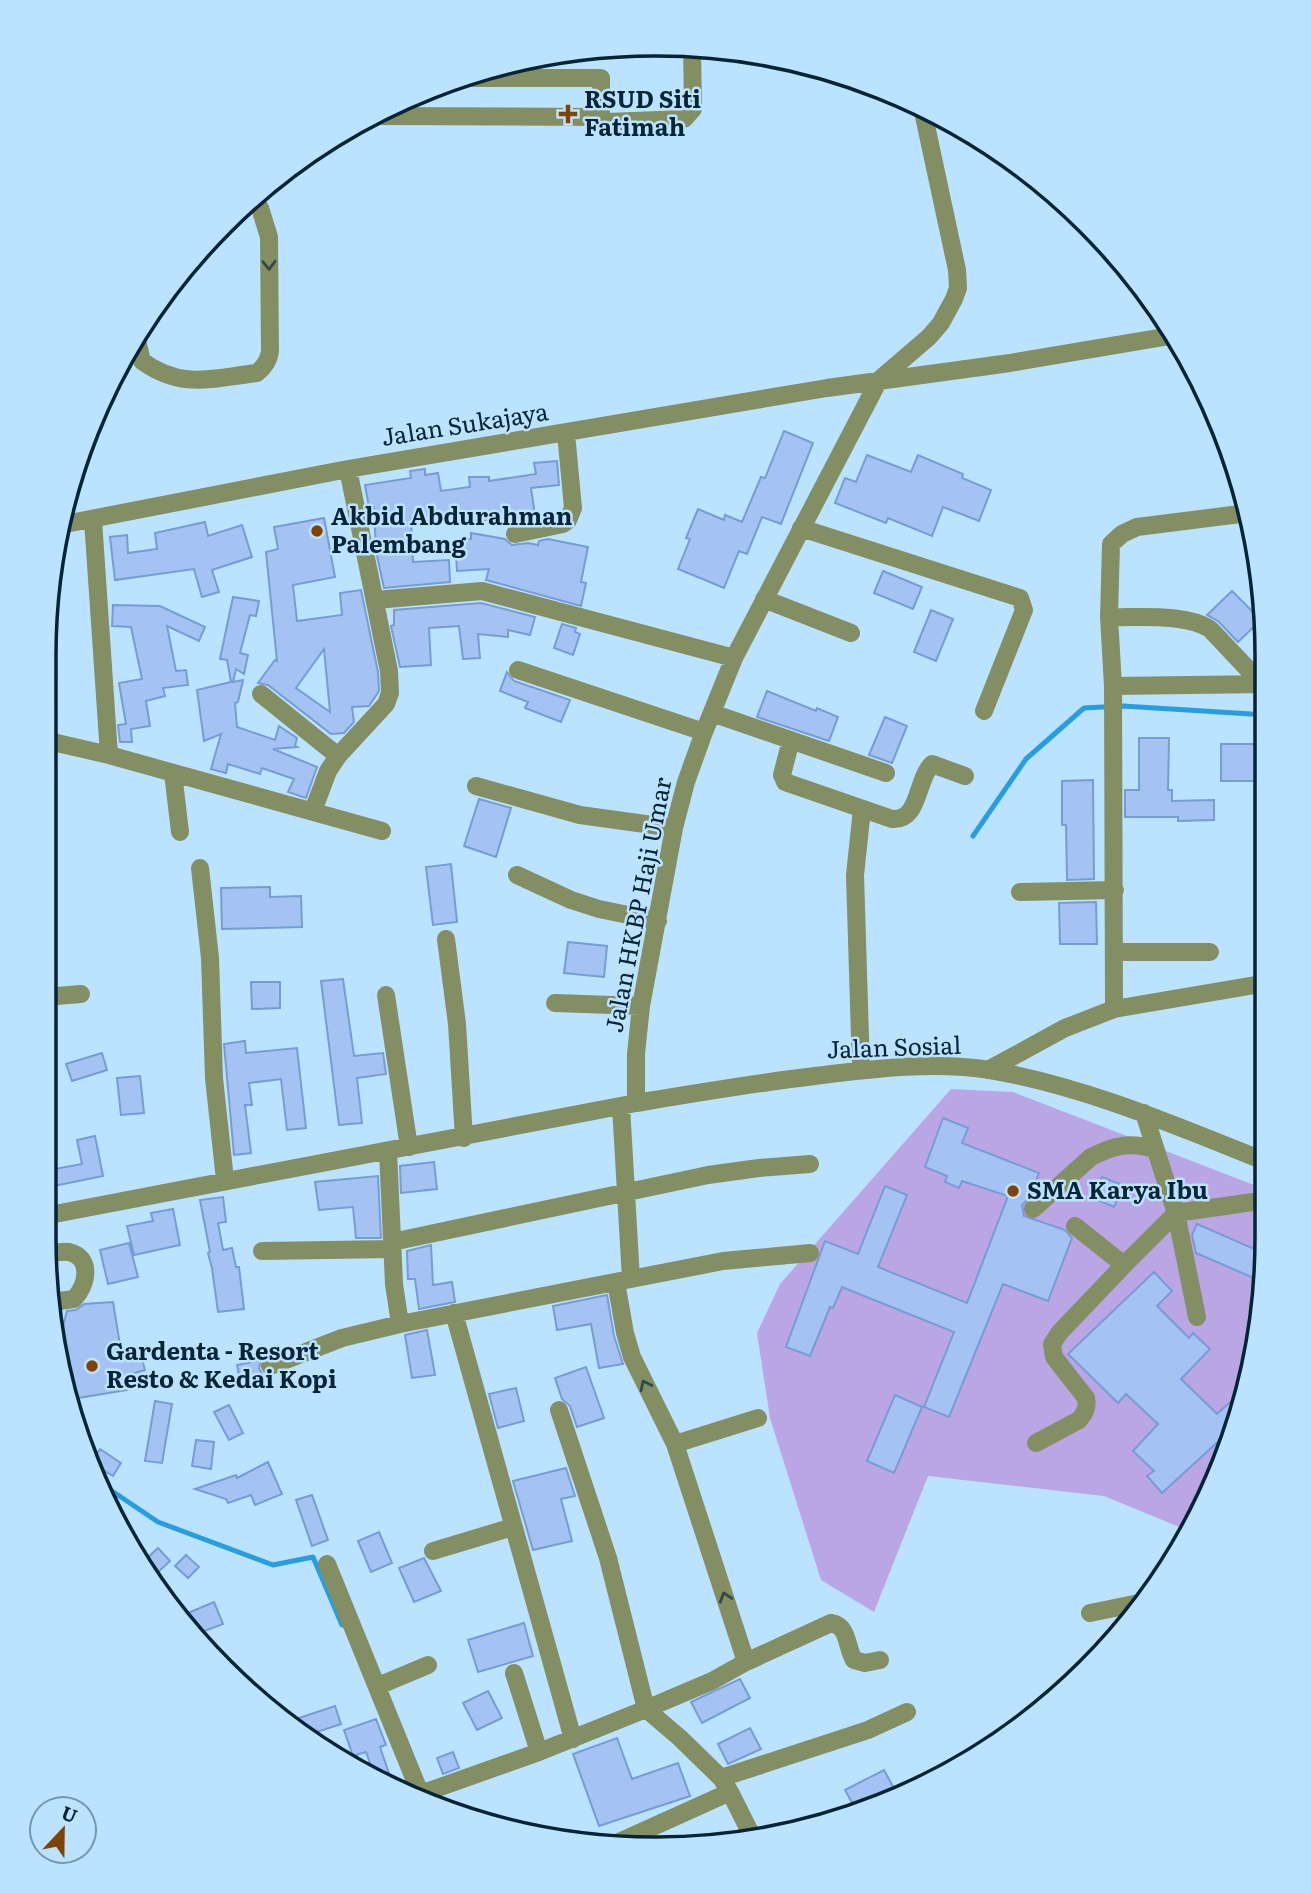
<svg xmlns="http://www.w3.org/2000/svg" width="1311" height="1893" font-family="Literata,serif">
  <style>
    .green { fill: #baa6e5 }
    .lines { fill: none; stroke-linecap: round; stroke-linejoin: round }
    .stream { stroke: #279edf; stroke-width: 5 }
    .building { fill: #a4c3f3; stroke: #769bd5; stroke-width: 2; fill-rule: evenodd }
    .minor { stroke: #848e63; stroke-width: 18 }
    .oneway { stroke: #324945 }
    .poi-dot { fill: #804400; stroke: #bbe3ff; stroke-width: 2.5 }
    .labels { text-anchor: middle; stroke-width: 5; stroke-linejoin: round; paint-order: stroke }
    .poi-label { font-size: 24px; font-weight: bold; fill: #062435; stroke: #bbe3ff; text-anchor: start }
    .street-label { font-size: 24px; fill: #062435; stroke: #bbe3ff }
    .rim { fill: none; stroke: #062435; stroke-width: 3.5 }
  </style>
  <rect width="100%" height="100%" fill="#bbe3ff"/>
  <path class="green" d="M951,1089L1013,1092L1267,1190V1238L1255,1357L1221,1472L1189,1531L1104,1496L928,1476L874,1612L821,1580L770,1418L757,1333L780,1284Z"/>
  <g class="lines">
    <path class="stream" d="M973,836L1026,759L1084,708L1123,706L1267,715
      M106,1487L158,1522L273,1565L313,1557L342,1625"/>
  </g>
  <path class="building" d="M784,431L813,443L781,524L762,517L747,554L739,551L724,588L678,569L690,539L686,538L698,509L724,520L725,515L742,522L761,477L765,478Z
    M867,455L911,472L918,455L963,474L962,478L991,490L979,521L943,507L932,536L888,518L886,523L835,503L845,478L856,482Z
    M557,461L559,485L531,488L535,515L471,522L470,510L411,518L413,562L449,560L450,582L384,588L376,551L374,507H369L365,485L411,478L410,471L425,469V475L438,473L441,491L470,487L469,477H489V481L536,474L534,463Z
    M324,518L335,577L293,585L297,621L342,615L340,593L361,590L378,672L379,691L369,706L352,707L354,722L344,733L331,734L268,685L258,683L275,660L277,661L266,552L278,549L274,527ZM324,649L330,712L296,688Z
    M205,522L208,536L242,525L252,557L212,570L219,592L202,597L194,569L115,580L110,537L127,535L128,553L157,549L155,533Z
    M471,533L505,539L512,545L528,543L538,545L539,541L548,539L588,547L581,582L586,583L581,606L486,580L489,569L457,571L455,540L471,539Z
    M883,571L922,587L913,609L874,593Z
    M1232,591L1261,620L1238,642L1218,621L1207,615Z
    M233,597L259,601L256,616L250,615L240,653L248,655L244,674L236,669L233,682L243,680L238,702L235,703L237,727L275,740L279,726L297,738L295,746L297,747L273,749L317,767L306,798L288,792L294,779L262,768L260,774L228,764L226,773L211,769L221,734L204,741L197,690L231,682L227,660L220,659Z
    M481,603L535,617L530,635L508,630V637L478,634L480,658L463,659L459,626L429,628L431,665L400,667L391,626L394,625V610Z
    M113,605L160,606L205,627L199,641L167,626L176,671L186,670L188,685L163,688L165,696L146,701L150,726L131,729L132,742H120L118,725L126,724L119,683L142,679L131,627L112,626Z
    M931,610L953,619L936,661L914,652Z
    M562,624L576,628L575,632L580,634L573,655L554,648Z
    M507,672L514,681L570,700L561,722L525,708L528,702L500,691Z
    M767,691L816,711L817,708L838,717L829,741L757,717Z
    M885,717L907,726L892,763L869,755Z
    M1139,738H1169L1168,790H1172V801L1214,800V820L1178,821V817H1125V790H1139Z
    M1221,744H1267V781H1221Z
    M1093,780L1094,879L1067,880L1066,825H1062V781Z
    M479,799L511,808L496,857L464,846Z
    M451,864L457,922L433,925L426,867Z
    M270,887V897L301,896L302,927L222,929L221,888Z
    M1096,902L1097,944H1060L1059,903Z
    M568,942L607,946L604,977L564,973Z
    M343,979L354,1056L383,1053L386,1074L357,1078L362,1123L339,1125L321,981Z
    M251,982H280V1008L252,1009Z
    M245,1041L246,1053L297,1048L306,1128L287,1130L281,1079L249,1083L252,1105H245L251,1153L234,1155L224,1044Z
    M102,1053L107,1070L72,1081L66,1064Z
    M140,1076L144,1113L121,1115L117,1078Z
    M943,1118L968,1128L962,1143L1039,1173L1030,1197L1022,1205L1024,1216L1065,1230L1072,1238L1048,1301L1003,1284L949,1417L924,1407L954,1332L842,1287L833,1308L830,1307L810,1356L786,1347L825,1241L858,1254L885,1186L907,1195L878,1267L967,1303L1008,1196L962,1181L959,1188L945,1182L947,1176L925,1167Z
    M95,1136L103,1176L44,1188V1171L82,1164L77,1140Z
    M434,1162L437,1189L401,1193L400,1166Z
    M378,1176L381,1238H356L353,1207L319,1210L315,1182Z
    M1102,1177L1124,1186L1114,1207L1093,1198Z
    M223,1197L226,1222L218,1223L223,1250L232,1248L236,1267H239L244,1309L218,1312L212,1268L208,1253L210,1252L200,1200Z
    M173,1209L180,1245L134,1255L127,1226L153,1221L151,1213Z
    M1197,1224L1266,1254L1263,1282L1196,1253L1192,1235Z
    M129,1243L138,1277L108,1284L100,1250Z
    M431,1245L433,1285L452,1282L455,1302L419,1309L415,1279H408L407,1251Z
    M1154,1272L1172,1291L1157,1306L1189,1338L1193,1333L1210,1349L1181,1379L1217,1414L1246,1388L1234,1427L1162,1493L1147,1476L1154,1471L1133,1451L1158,1424L1126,1394L1118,1403L1068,1354Z
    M607,1295L614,1336L623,1364L599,1368L591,1324L557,1330L553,1306Z
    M113,1302L121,1351L139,1347L145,1370L125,1376L127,1390L66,1400L58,1345L67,1311L76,1310L84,1304Z
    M427,1330L435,1375L412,1378L405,1335Z
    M261,1360L259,1369L263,1375L240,1380L237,1365Z
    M586,1367L604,1418L577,1427L570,1406L562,1399L555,1378Z
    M516,1388L524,1421L498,1428L489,1394Z
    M895,1395L922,1407L894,1473L867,1461Z
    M155,1401L172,1404L162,1463L145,1461Z
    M229,1405L243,1433L229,1440L214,1412Z
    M196,1440L214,1442L211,1469L192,1466Z
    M100,1449L121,1463L113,1476L96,1466L93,1459Z
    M268,1462L282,1494L255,1505L251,1495L228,1503L226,1499L195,1489L236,1475L237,1478Z
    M566,1468L575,1496L561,1499L572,1541L533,1550L513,1481Z
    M312,1495L328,1540L312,1546L296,1500Z
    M379,1532L392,1563L371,1572L358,1541Z
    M158,1548L170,1561L150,1580L141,1564Z
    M186,1555L199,1567L188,1578L175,1566Z
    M424,1558L441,1591L414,1602L399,1568Z
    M214,1602L223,1624L197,1634L181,1616Z
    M524,1623L533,1656L478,1672L468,1640Z
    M740,1679L750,1698L702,1723L691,1702Z
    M488,1691L502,1718L477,1730L463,1703Z
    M335,1706L341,1724L311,1734L290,1721Z
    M376,1719L386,1745L380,1747L393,1785L373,1772L366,1752L353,1756L344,1730Z
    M750,1728L761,1749L728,1764L718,1744Z
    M617,1738L632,1779L678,1763L690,1796L599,1826L573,1754Z
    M453,1752L459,1768L443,1774L437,1758Z
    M884,1770L897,1794L856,1810L845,1790Z"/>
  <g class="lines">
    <path class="minor" d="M463,78H601V117L607,122L684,119L693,109L692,47
      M373,116L601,117
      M136,336L142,361C182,390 212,378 257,373C264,367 269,361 270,351L269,237L260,208L249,202
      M93,520L109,755
      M60,525L348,469L827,388L1010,363L1170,336
      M801,528L1020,598L1024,610L984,711
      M515,534L563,524L568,520L573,508L566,433
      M764,599L851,633
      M375,600L482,591L734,658
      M1109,617C1138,618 1185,613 1210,629L1261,683
      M518,670L704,732
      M1113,686L1267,684
      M261,694L338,756
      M712,713L886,773
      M44,740L109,755L382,831
      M791,740L782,775L785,782L892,819C920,821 916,780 932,764L965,776
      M173,773L180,832
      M476,786L580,815L674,828
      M313,811L328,771L338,756L386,704L390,693L389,671L348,469
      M200,868L210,958L214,1078L225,1180
      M517,875L571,900L599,909L658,921
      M1020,892L1115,890
      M446,939L457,1024L464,1138
      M1115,952H1210
      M386,995L409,1147
      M44,997L81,994
      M555,1003L641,1006
      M1114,1009L1113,686L1109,617L1111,544L1122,534L1137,527L1248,513
      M861,1070L855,875L862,809
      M988,1070L1065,1028L1114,1009L1267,983
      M636,1103C696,1093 755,1083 815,1076C872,1069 933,1061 990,1070C1087,1087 1177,1126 1267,1162
      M621,1106L631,1279
      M1144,1113L1176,1213L1197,1317
      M388,1151L394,1284L400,1324
      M1033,1209L1091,1157C1115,1145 1129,1142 1155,1149
      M44,1216L636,1103V1054L641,1006L674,828L686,782L704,732L734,658L879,380L929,337L941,323L954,299L958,288L957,270L922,107
      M1075,1226L1124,1265L1176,1213L1267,1200
      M392,1242L708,1175L759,1168L810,1164
      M262,1251L392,1249
      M46,1254C53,1253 62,1251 69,1252C93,1258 87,1285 74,1299L52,1302
      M616,1282L625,1333L632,1357L675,1444L746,1662
      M454,1313L573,1739
      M270,1366L342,1338L400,1324L723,1261L810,1253
      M559,1410L608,1558L646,1709L680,1738L721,1778L730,1792L753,1838
      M1036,1443L1079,1420C1085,1413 1088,1407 1086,1398L1054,1357L1052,1344L1060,1332L1124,1265
      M675,1444L758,1418
      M433,1551L513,1527
      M327,1564L420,1793
      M1090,1613L1144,1602
      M514,1673L539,1752
      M378,1686L428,1665
      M721,1778L868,1730L907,1712
      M412,1797L539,1752L646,1709L712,1681L746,1662L831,1623C849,1626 846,1647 854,1660L865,1663L880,1660
      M617,1843L730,1792"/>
  </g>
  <defs><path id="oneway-chevron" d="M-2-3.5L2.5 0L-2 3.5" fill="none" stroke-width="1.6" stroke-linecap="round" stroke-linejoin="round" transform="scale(1.75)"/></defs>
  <g class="oneway">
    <use href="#oneway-chevron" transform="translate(269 265) rotate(89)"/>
    <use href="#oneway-chevron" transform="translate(645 1385) rotate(-116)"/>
    <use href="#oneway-chevron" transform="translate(725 1597) rotate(-108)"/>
  </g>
  <g class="poi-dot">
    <path d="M564.5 103.5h7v7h7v7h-7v7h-7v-7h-7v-7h7z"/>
    <circle cx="317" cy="531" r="7"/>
    <circle cx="1013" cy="1191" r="7"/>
    <circle cx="92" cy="1366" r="7"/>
  </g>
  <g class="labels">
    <g class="poi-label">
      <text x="584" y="108">RSUD Siti<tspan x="584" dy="28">Fatimah</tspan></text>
      <text x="331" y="525">Akbid Abdurahman<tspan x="331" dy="28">Palembang</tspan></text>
      <text x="1027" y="1199">SMA Karya Ibu</text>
      <text x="106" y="1360">Gardenta - Resort<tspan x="106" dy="28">Resto &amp; Kedai Kopi</tspan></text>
    </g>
    <g class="street-label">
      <text transform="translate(465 425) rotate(-9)" y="8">Jalan Sukajaya</text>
      <text transform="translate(639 905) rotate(-79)" y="8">Jalan HKBP Haji Umar</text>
      <text transform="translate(894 1048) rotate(-2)" y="8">Jalan Sosial</text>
    </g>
  </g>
  <path d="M0 0H1311V1893H0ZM655 56H656A599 599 0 0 1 1255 655V1238A599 599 0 0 1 656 1837H655A599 599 0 0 1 56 1238V655A599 599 0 0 1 655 56Z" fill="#bbe3ff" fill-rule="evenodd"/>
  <path class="rim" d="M655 56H656A599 599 0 0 1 1255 655V1238A599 599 0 0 1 656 1837H655A599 599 0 0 1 56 1238V655A599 599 0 0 1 655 56Z"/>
  <g transform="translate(63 1830) rotate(22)"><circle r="33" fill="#bbe3ff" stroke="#7397ae" stroke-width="2"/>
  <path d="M0-5L12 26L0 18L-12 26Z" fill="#804400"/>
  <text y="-10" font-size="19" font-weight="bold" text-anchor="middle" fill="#062435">U</text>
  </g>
</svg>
